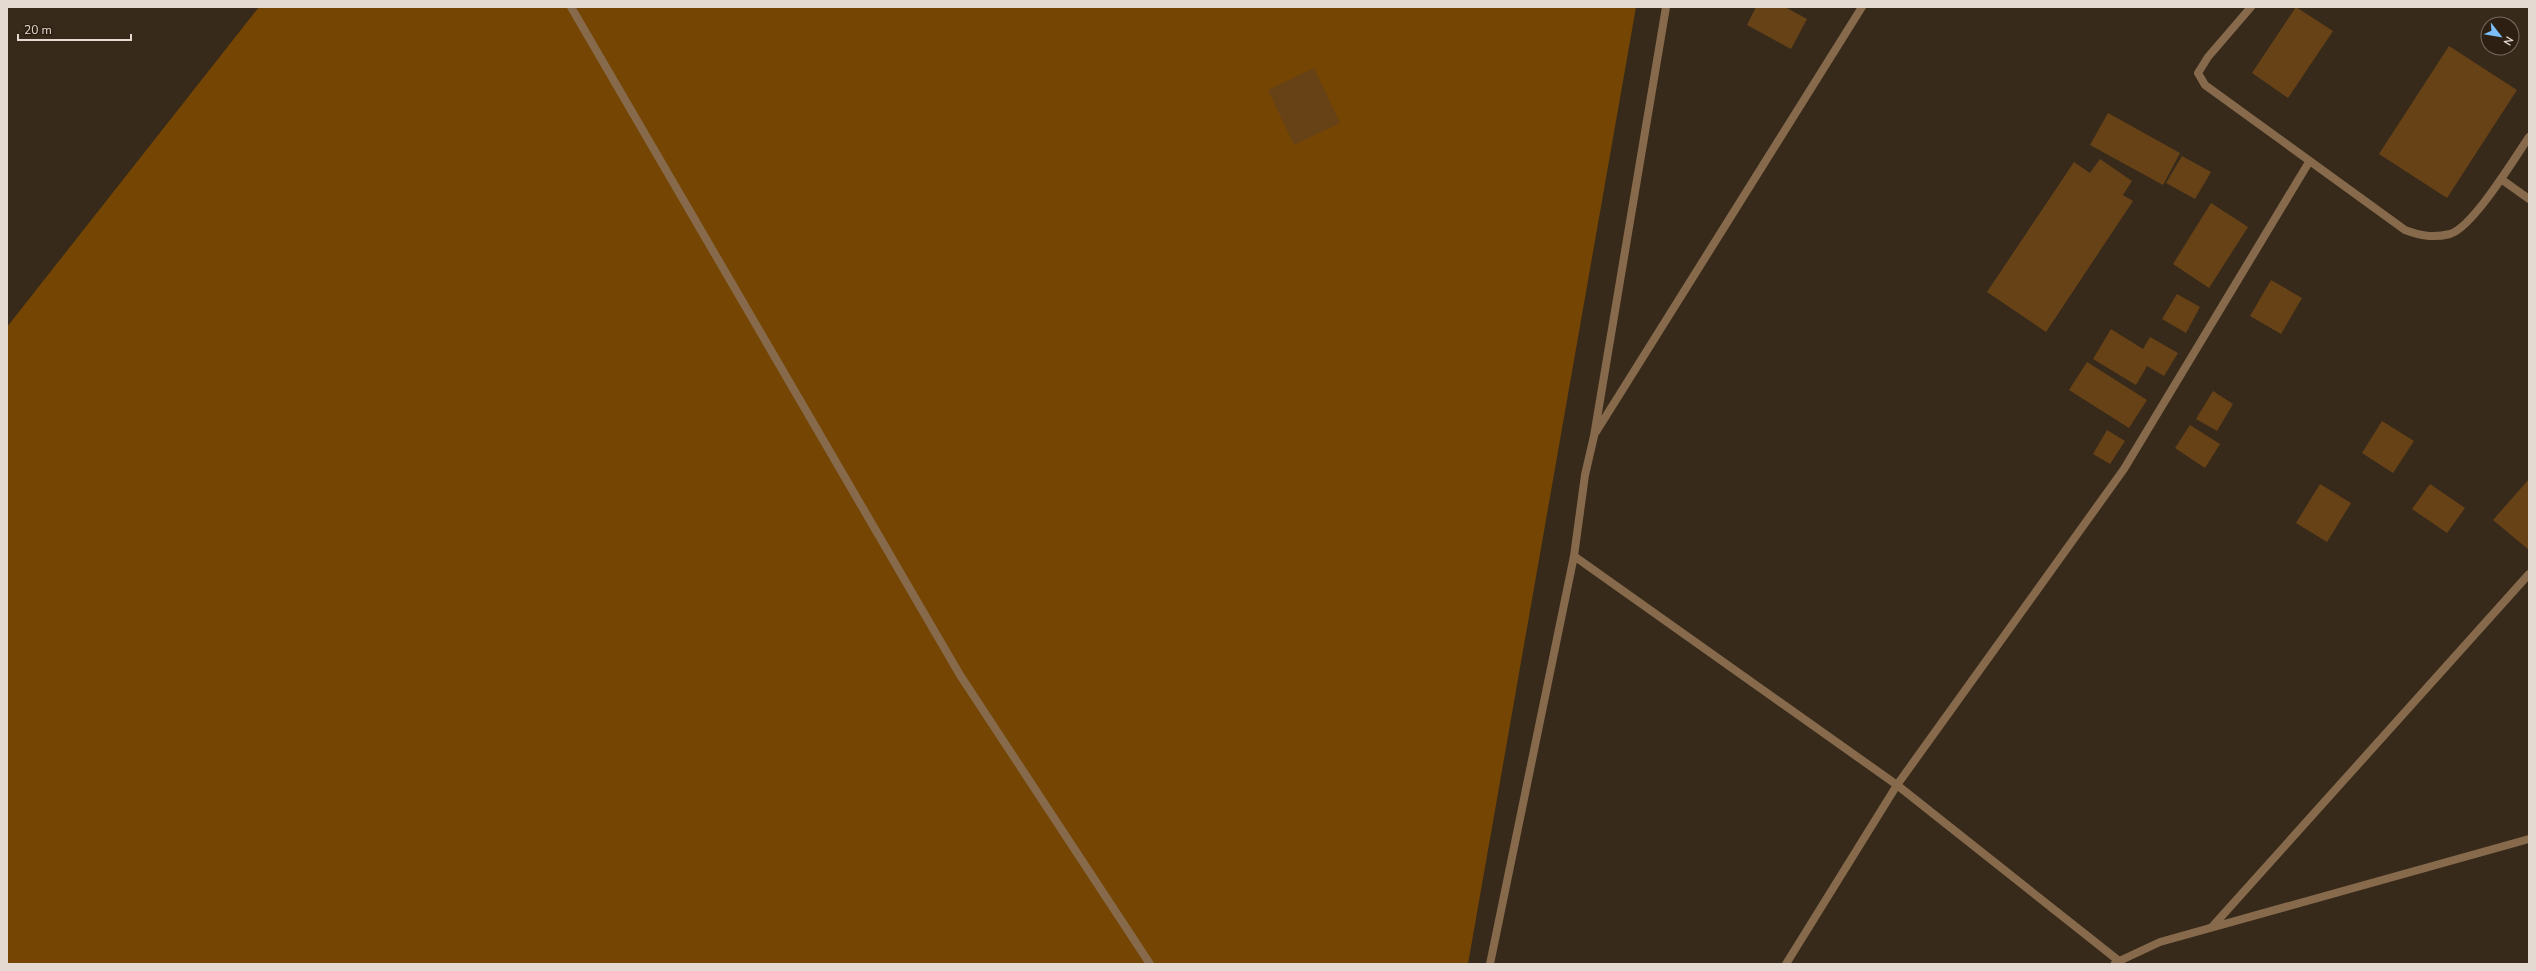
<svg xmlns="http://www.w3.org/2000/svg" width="2536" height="971" font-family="'Nunito Sans',sans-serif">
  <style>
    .green { fill: #754603 }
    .building { fill: #674216 }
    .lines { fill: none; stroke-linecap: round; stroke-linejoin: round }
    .lane { stroke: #876a4b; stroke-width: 8 }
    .street { stroke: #876a4b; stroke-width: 8 }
  </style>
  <rect width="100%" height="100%" fill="#372a1b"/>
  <path class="green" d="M259,7H1636L1468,964H7V327Z"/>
  <path class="building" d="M1756,7H1785L1807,19L1791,49L1747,25Z
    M2296,7L2333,31L2288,98L2252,73Z
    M2449,46L2517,90L2447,198L2379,154Z
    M1314,68L1340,123L1294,145L1268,90Z
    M2108,113L2180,153L2163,185L2090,145Z
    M2182,156L2211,172L2195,199L2166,183Z
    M2100,159L2132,181L2123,195L2133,201L2046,332L1987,292L2074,162L2090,173Z
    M2211,203L2248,227L2209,288L2173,264Z
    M2271,280L2302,298L2281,334L2250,316Z
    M2177,294L2200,307L2186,333L2162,319Z
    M2111,329L2143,349L2150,337L2178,353L2164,376L2147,366L2136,385L2093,359Z
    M2087,362L2147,400L2129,428L2069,390Z
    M2213,391L2233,404L2217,431L2196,419Z
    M2382,421L2414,441L2393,473L2362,453Z
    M2190,425L2220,444L2205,468L2175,448Z
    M2107,430L2125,441L2110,464L2093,454Z
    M2529,479V550L2493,520Z
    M2320,484L2351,503L2327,542L2296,523Z
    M2430,484L2465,508L2447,533L2412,509Z"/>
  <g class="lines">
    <path class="lane" d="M2251,7L2208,57L2198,73L2205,85L2405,230C2421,236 2433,238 2450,234C2473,227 2514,159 2529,137
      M1786,964L1897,785L2124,469L2309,162"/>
    <path class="street" d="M571,7L960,675L1150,964
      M2501,179L2529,199
      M1596,432L1862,7
      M1574,556L1897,785L2119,961
      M2212,927L2529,574
      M2115,963L2160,942L2529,839
      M1490,964L1574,556L1585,475L1594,436L1666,7"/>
  </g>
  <rect width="2536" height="971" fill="none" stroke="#e4dad2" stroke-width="16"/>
  <g transform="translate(2500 36) rotate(121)"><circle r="19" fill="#2d2012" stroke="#766a5f"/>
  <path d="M0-3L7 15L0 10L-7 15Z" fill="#7cbef9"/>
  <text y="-6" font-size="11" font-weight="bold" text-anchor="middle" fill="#e4dad2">N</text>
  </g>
  <path d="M18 34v6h113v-6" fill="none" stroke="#e4dad2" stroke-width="2"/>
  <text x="24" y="34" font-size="12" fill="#e4dad2" stroke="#2d2012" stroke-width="3" paint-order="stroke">20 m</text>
</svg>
